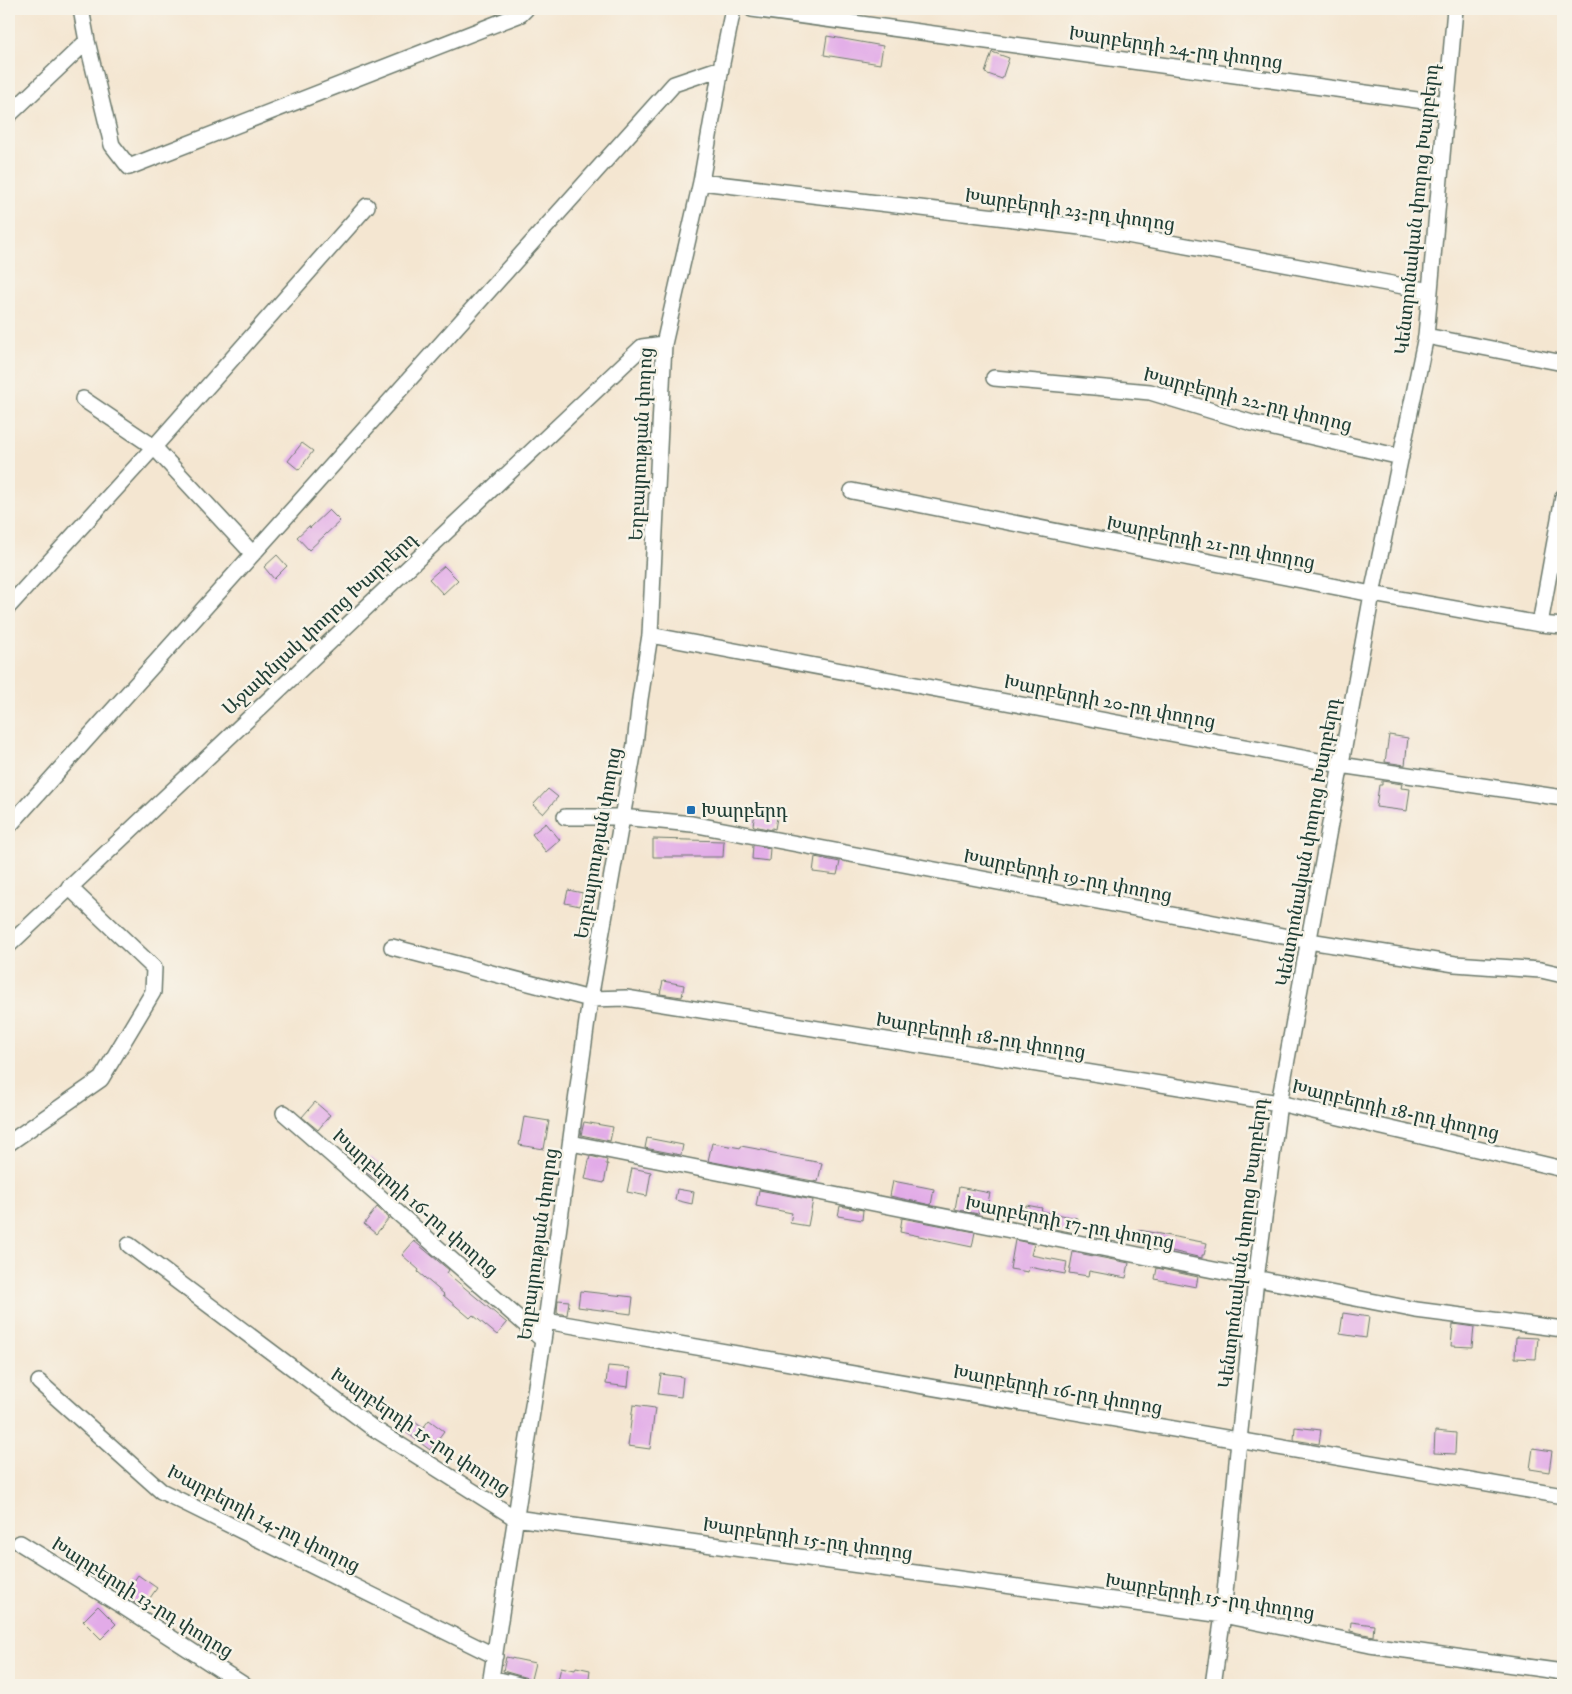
<svg xmlns="http://www.w3.org/2000/svg" width="1572" height="1694" font-family="'IM FELL DW Pica','Noto Serif Armenian',serif">
  <style>
    .building { fill: #e2abe8 }
    .lines { fill: none; stroke-linecap: round; stroke-linejoin: round }
    .minor-casing { stroke: #6a786b; stroke-width: 18 }
    .minor { stroke: #fff; stroke-width: 15 }
    .poi-dot { fill: #1f6fb2; stroke: #f7f3e8; stroke-width: 2 }
    .labels { text-anchor: middle; stroke-width: 5; stroke-linejoin: round; paint-order: stroke }
    .street-label { font-size: 19px; fill: #1f3d34; stroke: #f7f3e8 }
    .poi-label { font-size: 19px; fill: #1f3d34; stroke: #f7f3e8; text-anchor: start }
  </style>
  <rect width="100%" height="100%" fill="#f7f3e8"/>
  <filter id="ink" filterUnits="userSpaceOnUse"><feTurbulence type="fractalNoise" baseFrequency=".02" numOctaves="2"/><feDisplacementMap in="SourceGraphic" scale="10" xChannelSelector="R" yChannelSelector="G"/><feConvolveMatrix kernelMatrix="1 2 1 2 8 2 1 2 1" color-interpolation-filters="sRGB"/></filter>
  <filter id="wash" filterUnits="userSpaceOnUse"><feTurbulence type="fractalNoise" baseFrequency=".0096" numOctaves="4" result="noise"/><feDisplacementMap in="SourceGraphic" scale="20" xChannelSelector="R" yChannelSelector="G"/><feGaussianBlur stdDeviation="1.12" result="paint"/><feColorMatrix in="noise" values="0 0 0 0 0 0 0 0 0 0 0 0 0 0 0 0 0 1.4 0 .05"/><feComposite in="paint" operator="in"/></filter>
  <g filter="url(#wash)">
    <rect width="100%" height="100%" fill="#f4e6d1"/>
    <g id="blocks">
      <path class="building" d="M827,36L883,46L880,64L824,55Z
        M992,52L1009,58L1002,79L985,73Z
        M302,443L313,451L299,470L288,461Z
        M329,510L340,521L309,550L297,537L309,526L310,528Z
        M277,555L287,566L274,579L264,567Z
        M444,566L458,580L443,594L429,579Z
        M1389,735L1408,738L1405,765L1385,762Z
        M1382,781L1402,784L1401,788L1410,789L1407,811L1376,807L1379,785H1382Z
        M548,789L558,797L543,814L533,805Z
        M756,808L778,812L775,829L772,828V830L754,826L753,825Z
        M546,823L560,840L546,852L532,834Z
        M653,839L724,841L723,857H653Z
        M753,845L770,848L769,861L752,859Z
        M815,857L840,862L837,875L813,872Z
        M568,890L583,893L580,906L565,903Z
        M663,981L684,985L682,997L660,994Z
        M315,1102L330,1115L318,1130L302,1117Z
        M524,1117L549,1121L544,1149L519,1145Z
        M584,1122L613,1127L610,1141L581,1135Z
        M647,1138L683,1145L681,1155L645,1148Z
        M712,1143L741,1148V1146L768,1151V1153L822,1163L818,1182L708,1161Z
        M590,1156L607,1160L606,1164H608L604,1183L585,1179Z
        M371,1157L385,1169L376,1180L361,1168Z
        M632,1168L651,1172L647,1196L627,1192Z
        M893,1181L934,1189L931,1205L890,1196Z
        M959,1187L990,1193L986,1211L979,1209L978,1214L955,1209Z
        M677,1189L694,1192L692,1204L675,1200Z
        M759,1190L813,1200L808,1226L790,1223L792,1213L756,1206Z
        M1026,1205L1042,1208L1041,1211L1077,1218L1075,1233L1023,1223Z
        M840,1206L863,1210L862,1220L838,1216Z
        M377,1207L389,1218L376,1234L364,1224Z
        M902,1218L975,1232L972,1247L900,1232Z
        M1139,1230L1207,1243L1204,1255H1202V1258L1137,1243Z
        M1015,1240L1034,1244L1031,1255L1067,1262L1065,1274L1029,1267L1028,1272L1010,1269Z
        M414,1241L449,1270L447,1273L507,1323L497,1335L473,1315L470,1318L443,1295L444,1294L418,1272L419,1270L402,1255Z
        M1073,1252L1129,1263L1126,1278L1089,1271L1088,1276L1069,1273Z
        M1157,1268L1198,1277L1196,1287L1155,1279Z
        M580,1291L633,1297L631,1314L578,1307Z
        M558,1300L569,1301L567,1315L557,1313Z
        M1343,1313L1369,1317L1366,1338L1340,1334Z
        M1453,1324L1474,1327L1472,1347L1451,1346Z
        M1516,1337L1538,1338L1536,1359L1515,1358Z
        M608,1366L630,1368L628,1387L606,1384Z
        M661,1374L683,1377L681,1397L658,1394Z
        M633,1405L655,1408L650,1449L628,1446Z
        M406,1416L423,1428L429,1420L444,1431L430,1450L399,1427Z
        M1295,1427L1321,1430L1319,1444L1294,1440Z
        M1435,1431L1456,1433L1455,1454L1434,1453Z
        M1533,1448L1552,1451L1549,1472L1530,1469Z
        M138,1575L157,1588L143,1608L124,1596Z
        M98,1606L116,1624L101,1639L83,1621Z
        M1351,1622L1374,1625L1373,1636L1350,1631Z
        M506,1657L535,1663L531,1679L503,1671Z
        M561,1667L575,1670L576,1667L590,1670L588,1685H557Z"/>
    </g>
  </g>
  <g filter="url(#ink)">
    <use href="#blocks" fill-opacity="0" stroke="#6a786b" stroke-width="1"/>
    <g class="lines">
      <g class="minor-casing">
        <path id="minor" d="M81,9L87,41L112,145L129,167L521,14L526,9
          M752,9L1446,104
          M9,115L87,41
          M701,182L1089,228L1430,291
          M1426,336L1563,363
          M994,378L1150,392L1252,423L1401,457
          M83,399L154,447L253,554
          M852,491L1372,594L1540,624L1563,626
          M9,606L154,447L367,206
          M1540,624L1563,497
          M650,635L1340,765L1563,798
          M565,817H621L692,824L1309,941L1455,964L1541,970L1563,975
          M9,826L674,84L721,68
          M9,945L642,347L664,344
          M392,947L590,999L626,998L1279,1103L1563,1169
          M284,1113L543,1340
          M9,1143L101,1079L153,992L154,968L69,887
          M571,1143L1416,1310L1563,1329
          M129,1245L370,1426L515,1518L1223,1615L1370,1645L1563,1672
          M546,1321L1563,1496
          M39,1382L161,1491L495,1656
          M20,1543L119,1604L244,1685
          M491,1678L519,1685
          M490,1685L546,1321L590,999L635,744L640,699L650,635L664,344L701,182L721,68L733,9
          M1213,1685L1223,1615L1239,1440L1256,1279L1279,1103L1372,594L1426,336L1455,9"/>
      </g>
      <use href="#minor" class="minor"/>
    </g>
  </g>
  <rect class="poi-dot" x="686" y="805" width="10" height="10" rx="2.5"/>
  <g class="labels">
    <g class="street-label">
      <text transform="translate(1176 47) rotate(8)" y="7">Խարբերդի 24-րդ փողոց</text>
      <text transform="translate(1070 209) rotate(8)" y="7">Խարբերդի 23-րդ փողոց</text>
      <text transform="translate(1416 209) rotate(-84)" y="7">Կենտրոնական փողոց Խարբերդ</text>
      <text transform="translate(1248 399) rotate(14)" y="7">Խարբերդի 22-րդ փողոց</text>
      <text transform="translate(640 444) rotate(-87)" y="7">Եղբայրության փողոց</text>
      <text transform="translate(1211 542) rotate(11)" y="7">Խարբերդի 21-րդ փողոց</text>
      <text transform="translate(319 623) rotate(-43)" y="7">Աջափնյակ փողոց Խարբերդ</text>
      <text transform="translate(1110 701) rotate(11)" y="7">Խարբերդի 20-րդ փողոց</text>
      <text transform="translate(1307 842) rotate(-80)" y="7">Կենտրոնական փողոց Խարբերդ</text>
      <text transform="translate(597 843) rotate(-80)" y="7">Եղբայրության փողոց</text>
      <text transform="translate(1068 875) rotate(11)" y="7">Խարբերդի 19-րդ փողոց</text>
      <text transform="translate(981 1035) rotate(9)" y="7">Խարբերդի 18-րդ փողոց</text>
      <text transform="translate(1396 1109) rotate(13)" y="7">Խարբերդի 18-րդ փողոց</text>
      <text transform="translate(416 1202) rotate(41)" y="7">Խարբերդի 16-րդ փողոց</text>
      <text transform="translate(1070 1222) rotate(11)" y="7">Խարբերդի 17-րդ փողոց</text>
      <text transform="translate(1242 1243) rotate(-83)" y="7">Կենտրոնական փողոց Խարբերդ</text>
      <text transform="translate(537 1244) rotate(-82)" y="7">Եղբայրության փողոց</text>
      <text transform="translate(1058 1389) rotate(10)" y="7">Խարբերդի 16-րդ փողոց</text>
      <text transform="translate(421 1431) rotate(34)" y="7">Խարբերդի 15-րդ փողոց</text>
      <text transform="translate(264 1518) rotate(27)" y="7">Խարբերդի 14-րդ փողոց</text>
      <text transform="translate(808 1538) rotate(8)" y="7">Խարբերդի 15-րդ փողոց</text>
      <text transform="translate(1210 1596) rotate(9)" y="7">Խարբերդի 15-րդ փողոց</text>
      <text transform="translate(143 1597) rotate(32)" y="7">Խարբերդի 13-րդ փողոց</text>
    </g>
    <g class="poi-label">
      <text x="701" y="817">Խարբերդ</text>
    </g>
  </g>
  <rect width="1572" height="1694" fill="none" stroke="#f7f3e8" stroke-width="30"/>
</svg>
